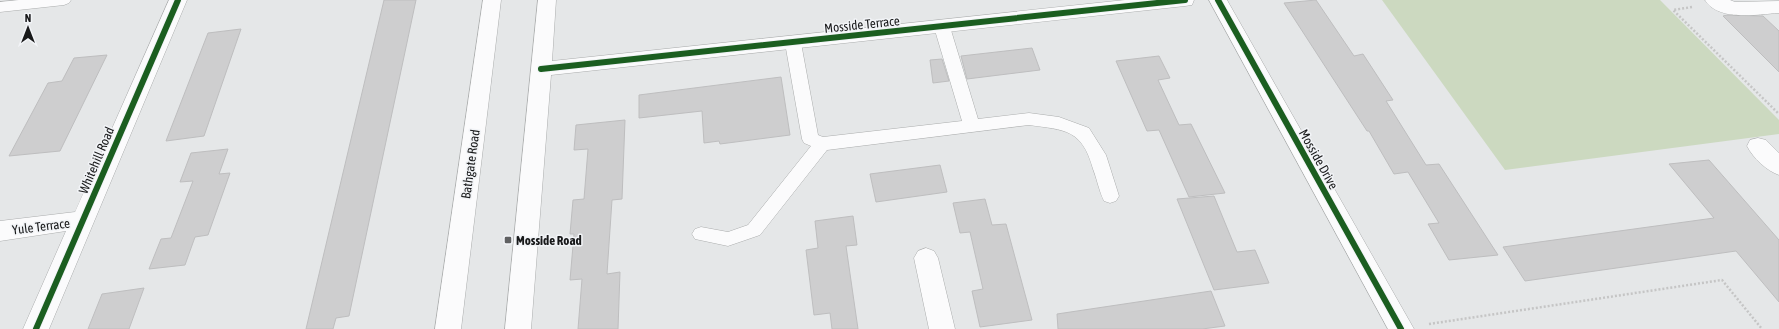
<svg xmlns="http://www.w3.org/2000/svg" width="1779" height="329" font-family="'Asap Condensed',sans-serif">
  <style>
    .green { fill: #ccd9c0 }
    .building { fill: #cececf; stroke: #bebebf }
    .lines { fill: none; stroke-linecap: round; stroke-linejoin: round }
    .service-casing { stroke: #abadad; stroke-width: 1 }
    .minor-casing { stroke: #abadad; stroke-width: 1 }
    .secondary-casing { stroke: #abadad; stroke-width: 1 }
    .path { stroke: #c5c5c5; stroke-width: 2.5; stroke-dasharray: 2 2; stroke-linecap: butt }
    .service { fill: #fbfbfc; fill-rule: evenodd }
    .minor { fill: #fbfbfc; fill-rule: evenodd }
    .secondary { fill: #fbfbfc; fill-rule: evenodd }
    .cycleway-casing { stroke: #f2f4f7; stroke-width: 8 }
    .cycleway { stroke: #1b5e20; stroke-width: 6 }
    .poi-dot { fill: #606162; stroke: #f2f4f7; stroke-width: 1.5 }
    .labels { text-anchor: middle; stroke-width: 3; stroke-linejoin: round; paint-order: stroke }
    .street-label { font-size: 13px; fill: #18191a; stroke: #f2f4f7 }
    .poi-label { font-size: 13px; font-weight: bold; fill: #18191a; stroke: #f2f4f7; text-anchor: start }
  </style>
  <rect width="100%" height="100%" fill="#e5e7e8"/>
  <path class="green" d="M1382,0H1660L1779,120V134L1505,170Z"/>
  <path class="building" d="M384,0H416L349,316L336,318L333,329H306Z
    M1316,0L1354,56L1363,54L1393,100L1386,101L1426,165L1439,164L1498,255L1449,260L1428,224L1439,223L1408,172L1394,174L1369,131H1367L1284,3Z
    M1727,15L1763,16L1779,31V72L1723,16Z
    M241,29L204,136L166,141L208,33Z
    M1032,48L1040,70L967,79L961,56Z
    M107,55L60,151L9,156L48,83L62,81L74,58Z
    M1159,56L1170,78L1158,80L1179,125L1191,124L1225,193L1189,197L1159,130L1147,131L1116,61Z
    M942,59L949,81L933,83L930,60Z
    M781,77L790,135L720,144L719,141L704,143L702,111L639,118V95Z
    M625,120L622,199L612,200L607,274L620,272L618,329H578L582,279L570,280L574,234H570L573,200L584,199L588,149L574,150L576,125Z
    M228,149L219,174L230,173L208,235L195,237L185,265L149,269L161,239L171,238L193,181L180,182L191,153Z
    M1709,160L1779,240V302L1736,251L1525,281L1503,247L1714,218L1669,164Z
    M940,165L947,192L876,202L870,174Z
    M1214,196L1237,252L1255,250L1269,283L1214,290L1177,199Z
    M985,199L992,225L1006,224L1032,320L980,327L972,291L983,289L970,232L960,233L953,203Z
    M853,216L857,245L846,246L858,329H832L830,313L814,315L806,250L818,248L815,221Z
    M144,288L129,329H88L102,294Z
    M1211,291L1225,326L1202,329H1058L1057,314Z"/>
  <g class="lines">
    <g class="service-casing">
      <path id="service" d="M19,0H71L69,3L64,5L0,12V2Z
        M942,22L947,23L950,27L978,119L1029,113L1059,117L1089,128L1106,155L1119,196L1116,201L1110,203L1104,201C1099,191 1097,179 1093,169C1082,129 1065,130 1029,125L827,150L760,235L728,246L695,239L692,234L695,229L701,227L728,232L748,225L811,146L804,143L802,139L785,43L788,39L793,38L798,39L801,43L818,135L823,137L962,121L934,27L937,23Z"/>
    </g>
    <g class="minor-casing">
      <path id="minor" d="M169,0H187L49,329H23L66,231L0,241V221L75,212Z
        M538,0H556L552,61L1125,0H1194L1192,5L1185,6L551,75L531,329H505Z
        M1209,0H1227L1414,329H1388Z
        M1705,0H1730L1735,2L1779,1V13C1758,14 1718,22 1705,0Z
        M1758,138L1766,140L1779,153V175C1767,171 1753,158 1747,146L1750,140Z
        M926,248L934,251L938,258L955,329H929L914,258L918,251Z"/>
    </g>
    <g class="secondary-casing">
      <path id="secondary" d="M483,0H501L461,329H435Z"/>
    </g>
    <path class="path" d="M1692,7L1673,10L1779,114
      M1429,324L1722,280L1762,329"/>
    <use href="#service" class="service"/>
    <use href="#minor" class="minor"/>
    <use href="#secondary" class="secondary"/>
    <g class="cycleway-casing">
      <path id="cycleway" d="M1218,0L1401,329
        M541,69L1185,0
        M36,329L178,0"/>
    </g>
    <use href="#cycleway" class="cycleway"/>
  </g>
  <rect class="poi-dot" x="504" y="236" width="8" height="8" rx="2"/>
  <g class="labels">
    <g class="street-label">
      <text transform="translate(862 24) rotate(-6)" y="5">Mosside Terrace</text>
      <text transform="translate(1319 159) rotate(61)" y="5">Mosside Drive</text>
      <text transform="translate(96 160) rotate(-67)" y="5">Whitehill Road</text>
      <text transform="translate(470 164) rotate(-82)" y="5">Bathgate Road</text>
      <text transform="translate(41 226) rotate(-7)" y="5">Yule Terrace</text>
    </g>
    <g class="poi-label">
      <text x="516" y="245">Mosside Road</text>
    </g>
  </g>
  <g transform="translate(28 28)" stroke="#f2f4f7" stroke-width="3" paint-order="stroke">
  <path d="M0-3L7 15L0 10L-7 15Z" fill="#18191a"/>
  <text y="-6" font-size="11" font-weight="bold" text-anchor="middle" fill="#18191a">N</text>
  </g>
</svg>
